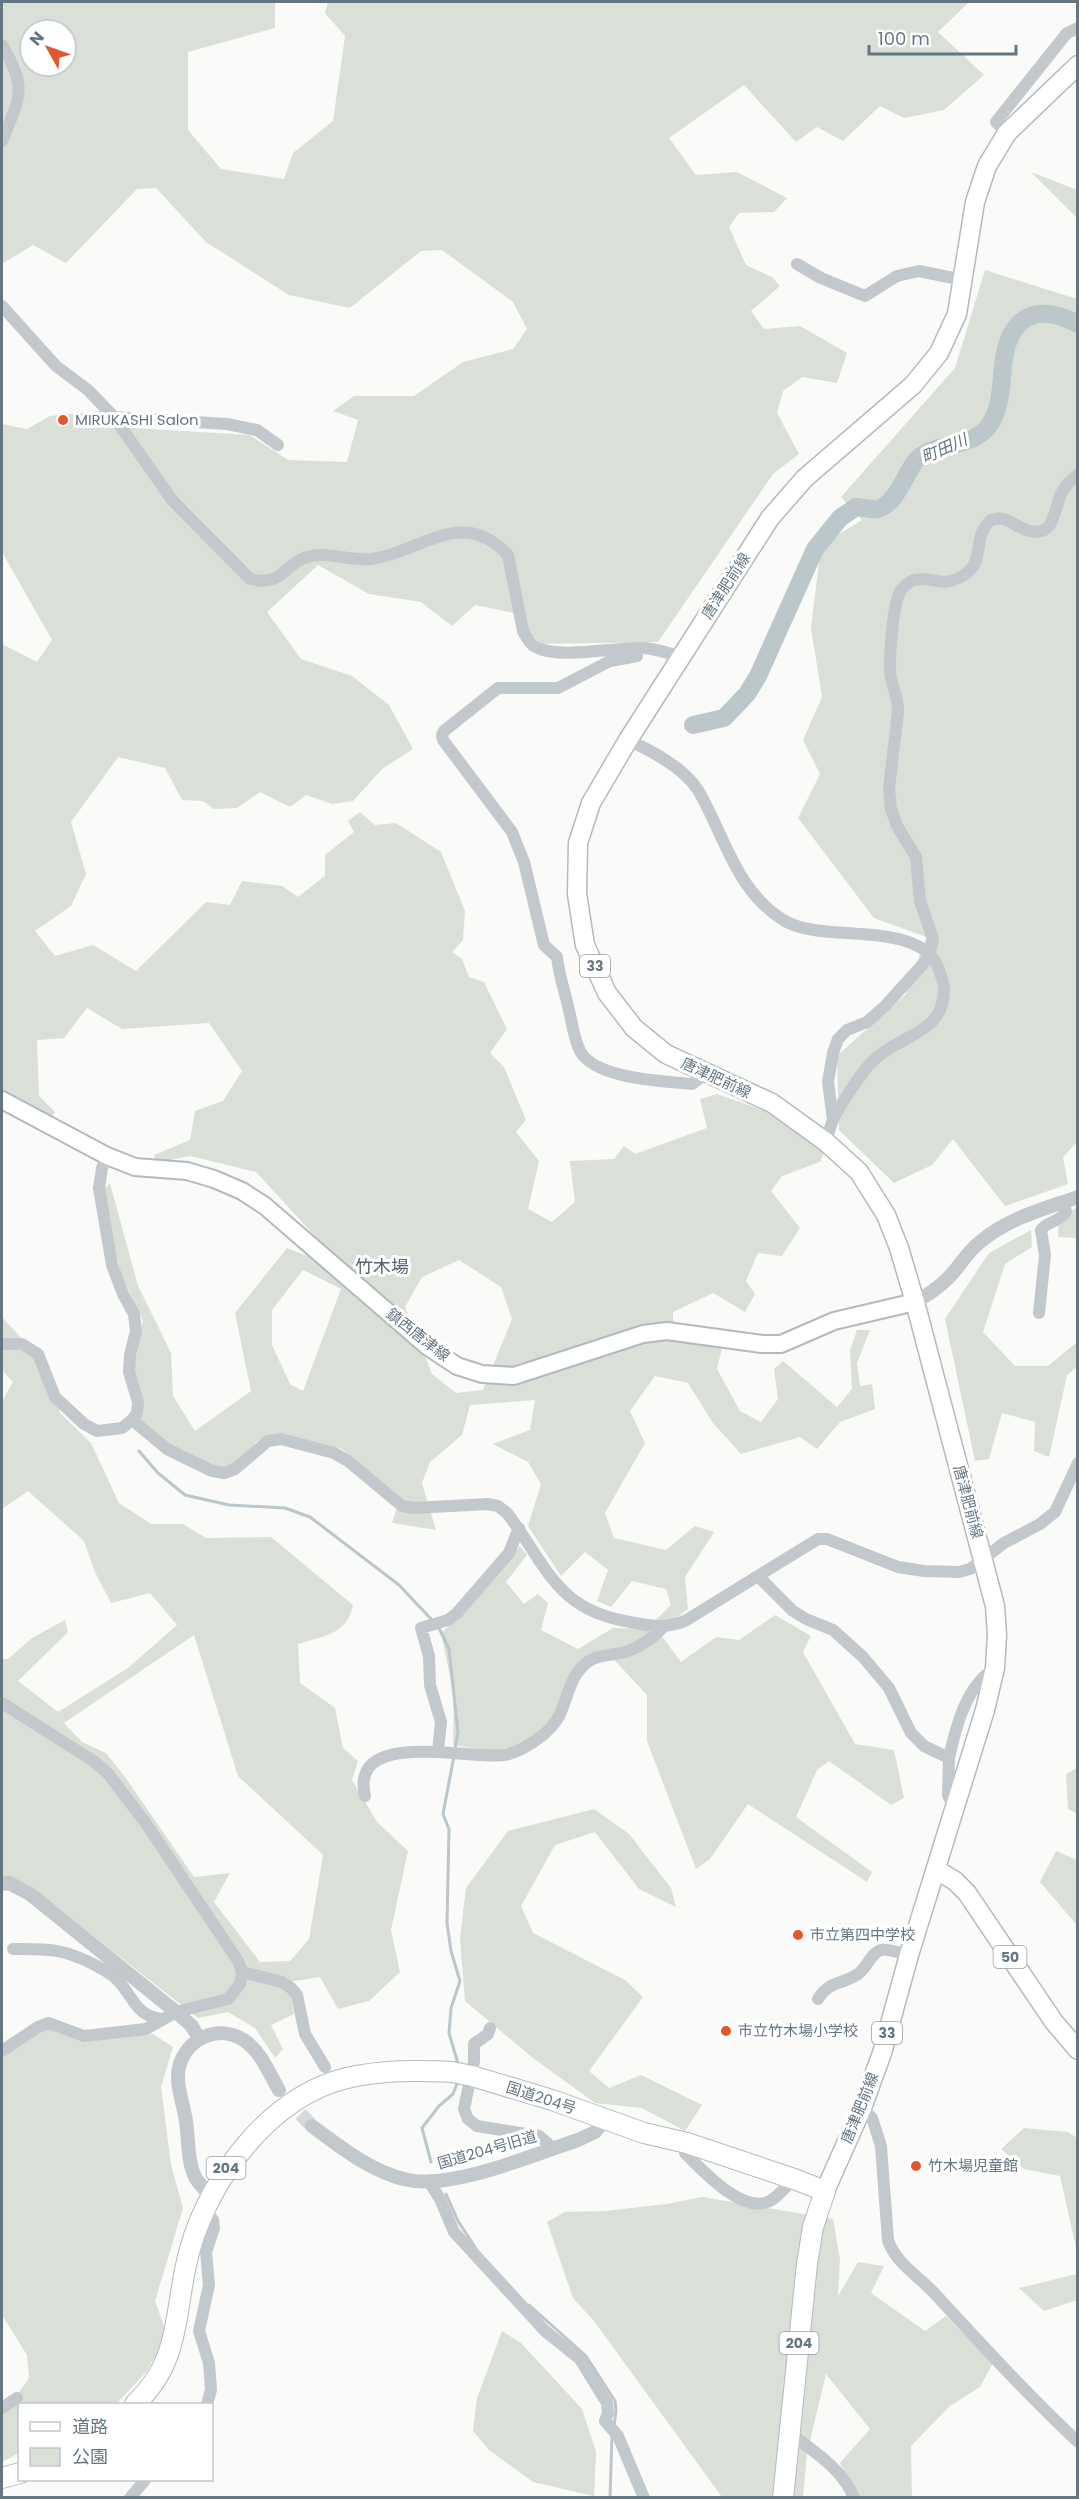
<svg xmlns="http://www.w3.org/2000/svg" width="1079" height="2499" font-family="Poppins,'Noto Sans JP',sans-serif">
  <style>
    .green { fill: #dadfd7; fill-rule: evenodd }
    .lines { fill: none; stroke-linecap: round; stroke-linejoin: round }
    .stream { stroke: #bbc7cb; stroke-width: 3 }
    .river { stroke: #bbc7cb; stroke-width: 18 }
    .tertiary-tunnel { stroke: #d5d9db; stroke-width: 14; stroke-dasharray: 14 7; stroke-linecap: butt }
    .secondary-casing { stroke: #b3babf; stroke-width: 20 }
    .primary-casing { stroke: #b5babe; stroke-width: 21 }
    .trunk-casing { stroke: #b4b9bd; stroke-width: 22 }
    .minor { stroke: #c3c8cc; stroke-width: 12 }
    .tertiary { stroke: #c3c8cc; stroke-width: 14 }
    .secondary { stroke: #fff; stroke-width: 16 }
    .primary { stroke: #fff; stroke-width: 18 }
    .trunk { stroke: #fff; stroke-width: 20 }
    .trunk-bridge-casing { stroke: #b4b9bd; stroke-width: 22; stroke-linecap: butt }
    .trunk-bridge { stroke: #fff; stroke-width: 20 }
    .poi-dot { fill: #e4572e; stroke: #fff; stroke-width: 2 }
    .labels { text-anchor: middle; stroke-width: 6; stroke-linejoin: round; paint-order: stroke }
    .shield { fill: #fff; stroke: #939fa8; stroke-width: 1.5 }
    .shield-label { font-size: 14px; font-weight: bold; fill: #657683 }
    .poi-label { font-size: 15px; fill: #657683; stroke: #fff; text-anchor: start }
    .street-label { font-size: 15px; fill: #657683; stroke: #fff }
    .water-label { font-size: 16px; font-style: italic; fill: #60757c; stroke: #fff }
    .quarter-label { font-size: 18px; fill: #57646e; stroke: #fff }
  </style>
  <rect width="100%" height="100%" fill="#fafaf8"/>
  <path class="green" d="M2,2H275V28L188,52V130L221,169L284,179L293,153L333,121L345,36L325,13L328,2H969L938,32L984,75L944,110L904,118L880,106L843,141L817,127L796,142L744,85L669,138L696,175L737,172L787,198L774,212L739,213L729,227L746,265L772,277L780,286L751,311L764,329L800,326L847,353L837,383L802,377L783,391L777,413L799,454L773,474L658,642L542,644L528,632L524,615L475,605L452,626L421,602L369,594L318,565L267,612L301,659L352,676L389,705L413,749L382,769L353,801L332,804L306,795L290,807L260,792L237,808L214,809L203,801L182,800L165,768L118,757L71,822L86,874L71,906L35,931L55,956L93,945L136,971L206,902L230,905L242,881L282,886L298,897L325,876V855L354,832L348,821L360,812L375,825L396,823L441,852L465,911L463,940L452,952L462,959L469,977L484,982L507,1029L490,1053L504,1067L526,1120L516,1132L539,1161L528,1209L552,1222L575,1202L570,1161L614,1159L624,1146L635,1154L707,1128L700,1099L717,1094L771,1113L824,1153L820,1162L782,1176L771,1191L800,1228L782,1256L758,1253L746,1281L755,1294L745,1312L713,1293L673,1312V1332L723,1344L717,1369L740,1411L761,1422L778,1399L774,1369L783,1361L837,1407L852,1389L850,1351L857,1330H870L857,1363L860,1386L872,1384L875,1409L840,1422L817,1449L800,1437L741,1454L713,1423L688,1383L655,1376L630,1411L645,1443L605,1513L614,1538L666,1550L695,1526L714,1532L685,1577L688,1609L658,1631L681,1662L716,1637L739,1640L775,1615L811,1636L803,1652L855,1744L894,1750L904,1798L891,1805L829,1761L817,1770L796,1817L872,1872L867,1882L748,1804L710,1859L696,1869L647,1741V1695L604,1649L576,1664L552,1718L522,1746L490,1751L453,1745L454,1696L441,1633L461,1615L520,1546L527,1555L506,1582L524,1604L538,1594L548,1603L541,1630L578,1649L613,1628L646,1629L671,1605L666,1589L632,1581L611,1607L597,1601L608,1570L585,1552L561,1576L528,1526L541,1484L528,1462L493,1444L530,1430L535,1400L470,1405L462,1435L430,1462L422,1483L436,1530L392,1523L400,1498L342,1449L278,1433L257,1441L239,1462L219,1468L167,1444L140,1420L143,1401L133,1372L143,1321L120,1271L102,1191L110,1183L138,1286L171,1353L173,1396L195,1431L251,1391L235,1313L287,1248L317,1260L325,1247L256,1172L190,1156L156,1163L154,1155L190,1140L195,1111L223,1101L242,1071L209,1023L122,1029L87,1008L64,1038L37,1040L39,1096L55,1112L49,1121L2,1094V644L37,662L52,640L2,552V424L27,429L50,416L101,411L116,427L250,435L288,460L347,462L358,420L333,411L354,396H414L463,362L513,349L527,329L513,302L442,250L421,251L350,308L289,295L206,242L156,188L137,189L66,263L33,245L2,264ZM30,30H66V66H30ZM459,1260L501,1287L512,1319L483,1390L456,1393L432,1374L405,1307L422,1277ZM303,1270L341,1289L303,1391L290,1384L272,1345V1310Z
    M1031,172L1077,190V218Z
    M985,270L1077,299L1078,1141L1063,1157L1068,1184L1005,1206L953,1139L932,1165L894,1183L839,1130L837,1056L906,994L926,937L874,918L798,818L820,774L803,740L822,697L811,628L821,545L862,520L841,497L955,368Z
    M1077,1208V1238L1058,1237L1059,1215Z
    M1031,1230L1032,1247L1005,1264L983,1332L1015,1366H1048L1077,1342V1367L1067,1375L1049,1457L1034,1451L1035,1422L1002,1413L989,1459L975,1461L945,1319L989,1253Z
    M2,1317L44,1363L60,1413L91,1443L119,1503L151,1524H183L206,1538L271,1537L353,1605C347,1635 323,1636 298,1644L300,1683L335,1708L343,1748L358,1761L352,1780L377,1822L408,1851L391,1930L400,1972L369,2001L338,2009L320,1977L289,1982L294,2014L271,2025L283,2049L275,2058L255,2028L228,2012L198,2018L27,1884L2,1880V1659H8L32,1638L65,1620L68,1632L18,1681L58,1712L128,1668L177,1625L150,1593L111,1603L95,1572L84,1541L28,1491L2,1509V1401L13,1382L2,1370ZM194,1635L238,1776L323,1855L309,1939L290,1961L260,1962L214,1902L230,1873L194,1877L125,1777L106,1753L82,1742L64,1723Z
    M1077,1768V1814L1068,1809L1066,1774Z
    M594,1809L629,1834L671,1888L676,1907L639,1889L595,1832L555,1845L521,1906L533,1933L625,1980L643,1997L589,2071L609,2088L641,2075L702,2105L685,2131L642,2108L595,2103L533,2058L465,2001L460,1938L466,1888L508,1831Z
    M1056,1851L1077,1860V1923H1075L1040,1882Z
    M43,2020L82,2040L153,2034L173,2047L161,2087L171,2165L183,2208L155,2301L167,2334L147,2371L116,2404H20L19,2453L2,2462V2412L6,2411L29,2378L27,2355L2,2315V2053Z
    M1024,2128L1068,2132L1077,2138V2252L1060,2176L1024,2169L1001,2149Z
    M702,2197L833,2219L840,2260L838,2296L858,2262L884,2266L871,2293L925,2331L946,2316L993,2363L980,2387L950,2406L911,2446L912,2497H859L840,2463L870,2429L826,2374L807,2453L803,2497H722L594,2321L573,2298L547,2222L565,2212L605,2211L667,2204Z
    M1077,2274V2300L1044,2311L1019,2288Z
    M502,2331L521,2343L582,2409L596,2452L594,2496L533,2482L489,2450L473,2431L477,2398Z"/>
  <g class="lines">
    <path class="stream" d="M139,1451L158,1473L185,1495L229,1505L285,1508L310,1517L399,1585L432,1620
      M439,1628L449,1649L458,1733L455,1749
      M454,1756L443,1814L449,1829L447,1923L451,1951L460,1981L451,2008L449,2033L459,2067
      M431,2162L422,2128L439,2106L453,2094L459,2079
      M446,2194L458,2221L475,2247
      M529,2305L586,2356L615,2401L616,2411L614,2426
      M610,2498L612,2435"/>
    <path class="river" d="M693,725L724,718L747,694L758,676L815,549L840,518L856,507C862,507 872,510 878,509C893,504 900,487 907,475C910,470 913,463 917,459C936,442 970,448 987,428C1004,408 1000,377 1005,353C1014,311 1043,305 1078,324"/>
    <path class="tertiary-tunnel" d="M286,2099L312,2126"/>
    <g class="secondary-casing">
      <path id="secondary" d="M2,1100L107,1156L135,1167L187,1171L214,1179L242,1191L265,1206L427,1346L457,1366L482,1374L514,1376L643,1334L667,1331L762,1344H781L834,1321L915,1302"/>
    </g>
    <g class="primary-casing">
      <path id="primary" d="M937,1870L955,1881L967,1893L1054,2022L1078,2050
        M825,2191L862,2108L882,2053L909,1955L985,1710L995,1668L997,1635L995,1606L915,1302L899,1248L886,1215L859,1172L826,1142L772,1103L666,1054L634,1028L607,993L585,945L577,894L578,843L591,803L628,740L770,518L805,478L913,385L939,353L957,314L975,202L987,166L1007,133L1078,65"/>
    </g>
    <g class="trunk-casing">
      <path id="trunk" d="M472,2076L552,2100L644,2133L687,2143L794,2179L825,2191L813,2227L807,2264L783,2498
        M135,2404C184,2358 173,2308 190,2249C210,2177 271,2096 347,2078C382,2070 416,2070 452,2072
        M2,2478L20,2473"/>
    </g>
    <path class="minor" d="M2,45C28,88 20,97 2,141
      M1007,133L996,122L1067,33L1078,28
      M797,264L821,278L865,296L897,276L919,271L963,280
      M2,306L56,366L88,390L114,417L172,500L250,579C284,587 283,564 307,557C326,551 350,561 371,559C420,553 462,505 508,555L523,631C527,638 530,645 538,648C561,659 617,647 644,648C657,649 669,653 681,657
      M114,417L227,424L257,430L278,445
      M637,656L610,661L558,688H498L444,731L442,735L443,740L512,832L524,862L544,945L557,957C559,975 564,989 568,1006C572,1021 573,1037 580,1051C595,1079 663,1081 692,1084L707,1073
      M628,740C652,751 683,767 698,790C725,836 736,892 785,921C826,945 925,917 940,973C942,978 944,985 944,990C944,1034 899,1035 874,1060C863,1070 839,1106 833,1120C830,1127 828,1135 826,1142
      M833,1120L828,1082L833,1053L838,1039L847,1030L867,1022L885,1006L924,963L930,953L933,939L920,901L916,857L897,826L891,809L889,789L898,711C898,699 894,690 891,679C888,665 893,603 900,592C903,587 908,582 914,580C934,575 942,591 967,573C985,559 972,536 991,520C1007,514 1015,528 1030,531C1056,537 1054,507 1062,492C1066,485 1072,479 1078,474
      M1039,1313L1045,1255L1041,1230C1047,1221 1060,1222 1066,1212L1063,1202
      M2,1344H22L38,1354L55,1397L84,1424L97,1431L122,1428L132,1420L137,1413L138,1402L129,1372L130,1355L136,1331L134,1314L123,1294L112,1265L99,1188L102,1168L107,1156
      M132,1420L167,1449L212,1471L224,1473L235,1469L268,1441L281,1439L334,1453L348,1461L402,1506L413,1508L488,1504L498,1506L507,1513C548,1567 556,1610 630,1622C652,1626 663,1629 685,1621L818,1539H827L898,1567L924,1571L959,1572L970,1569L1004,1543L1040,1524L1055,1512L1078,1463
      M757,1577L762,1580L793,1611L806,1619L833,1630L863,1657L889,1688L911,1733L924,1746L949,1758L948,1795L955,1809
      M2,1703L95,1762L109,1775L145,1822L238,1961L242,1972L240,1984L228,1999L176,2012L146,2029L84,2036L49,2023L38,2027L2,2051
      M438,1751L441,1722L430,1685L429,1656L421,1628L448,1620L457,1613L509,1553L519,1528
      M949,1758C956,1726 966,1686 995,1668
      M365,1796C349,1725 477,1763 509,1754C526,1749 551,1732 559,1716C569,1696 569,1675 589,1661C601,1653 615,1656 628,1651C639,1647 655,1637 662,1628
      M13,1949C47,1949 62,1948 93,1964C100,1968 107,1971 113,1976C133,1992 133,2017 163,2019
      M242,1972L282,1982L291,1988L297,1995L305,2034L325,2067
      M818,1999C830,1980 842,1985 858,1974C866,1969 871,1953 881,1950C888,1948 901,1954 909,1955
      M490,2028L488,2034L474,2044V2061L464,2109L468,2119L477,2126L539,2136L553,2148
      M862,2108L872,2118L881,2146L888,2240C896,2264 920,2277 936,2295C982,2345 1028,2395 1078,2442
      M687,2143L685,2153C703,2171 743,2215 770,2201C779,2196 787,2185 794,2179
      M430,2183L440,2199L454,2232L545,2331L580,2359L607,2403L608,2413L605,2421L618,2436L644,2498
      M204,2209L213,2220L214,2228L206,2252L209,2285L199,2331L209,2363L211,2390L207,2404
      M2,2408L17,2398
      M790,2433C813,2451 843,2469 854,2498
      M130,2498L145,2480"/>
    <path class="tertiary" d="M915,1302C927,1295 939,1288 949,1277C960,1266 968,1251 980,1242C1008,1218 1044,1209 1078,1197
      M2,1884L9,1883L30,1894L176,2012L191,2025L199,2038
      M312,2126C340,2147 373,2173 408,2180C454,2189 532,2155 578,2140L595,2132L605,2119
      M210,2195C205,2189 198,2183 195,2177C187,2160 189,2140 186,2122C184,2104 175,2085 179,2067C187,2038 219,2023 245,2041C261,2052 269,2073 279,2090"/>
    <use href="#secondary" class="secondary"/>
    <use href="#primary" class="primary"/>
    <use href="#trunk" class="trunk"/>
    <g class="trunk-bridge-casing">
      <path id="trunk-bridge" d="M452,2072L472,2076"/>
    </g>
    <use href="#trunk-bridge" class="trunk-bridge"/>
  </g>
  <g class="poi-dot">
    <circle cx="63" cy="420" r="6"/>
    <circle cx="798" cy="1935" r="6"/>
    <circle cx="726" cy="2031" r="6"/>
    <circle cx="916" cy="2166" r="6"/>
  </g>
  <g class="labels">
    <g class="shield">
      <rect x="580" y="955" width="30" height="22" rx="4.5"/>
      <rect x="993.5" y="1946" width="33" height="22" rx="4.5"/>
      <rect x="872" y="2022" width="30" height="22" rx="4.5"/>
      <rect x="206.5" y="2157" width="39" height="22" rx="4.5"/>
      <rect x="779.5" y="2332" width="39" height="22" rx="4.5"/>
    </g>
    <g class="shield-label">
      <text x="595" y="971">33</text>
      <text x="1010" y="1962">50</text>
      <text x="887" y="2038">33</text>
      <text x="226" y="2173">204</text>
      <text x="799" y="2348">204</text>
    </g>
    <g class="poi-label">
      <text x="75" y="425">MIRUKASHI Salon</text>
      <text x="810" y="1940">市立第四中学校</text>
      <text x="738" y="2036">市立竹木場小学校</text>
      <text x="928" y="2171">竹木場児童館</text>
    </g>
    <g class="street-label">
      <text transform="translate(726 586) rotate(-57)" y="5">唐津肥前線</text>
      <text transform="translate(716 1078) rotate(25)" y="5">唐津肥前線</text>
      <text transform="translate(418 1335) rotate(38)" y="5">鎮西唐津線</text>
      <text transform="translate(968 1502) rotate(75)" y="5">唐津肥前線</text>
      <text transform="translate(541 2098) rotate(18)" y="5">国道204号</text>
      <text transform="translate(860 2108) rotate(-68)" y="5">唐津肥前線</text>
      <text transform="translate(487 2150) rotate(-16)" y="5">国道204号旧道</text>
    </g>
    <g class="water-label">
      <text transform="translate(944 448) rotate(-24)" y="6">町田川</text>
    </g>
    <g class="quarter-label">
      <text x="382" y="1273">竹木場</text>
    </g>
  </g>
  <rect width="1079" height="2499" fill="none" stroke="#657683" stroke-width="6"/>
  <rect x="18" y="2403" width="195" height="78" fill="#ffffff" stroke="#c1c8cd" stroke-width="1.5"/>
  <rect x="30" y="2422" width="30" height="9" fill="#ffffff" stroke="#c1c8cd" stroke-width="1.5"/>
  <text x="72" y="2433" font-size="18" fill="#657683">道路</text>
  <rect x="30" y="2448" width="30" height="18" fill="#dadfd7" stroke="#c1c8cd" stroke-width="1.5"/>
  <text x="72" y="2463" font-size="18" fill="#657683">公園</text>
  <g transform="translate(48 48) rotate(310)"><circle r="28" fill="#ffffff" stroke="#c1c8cd" stroke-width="1.5"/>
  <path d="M0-4.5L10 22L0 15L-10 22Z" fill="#e4572e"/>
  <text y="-9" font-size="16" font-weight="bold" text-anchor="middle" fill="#657683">N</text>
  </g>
  <path d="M869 45v9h147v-9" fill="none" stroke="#657683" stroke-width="3"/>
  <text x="878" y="45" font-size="18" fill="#657683" stroke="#ffffff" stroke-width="4.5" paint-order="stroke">100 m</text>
</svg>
